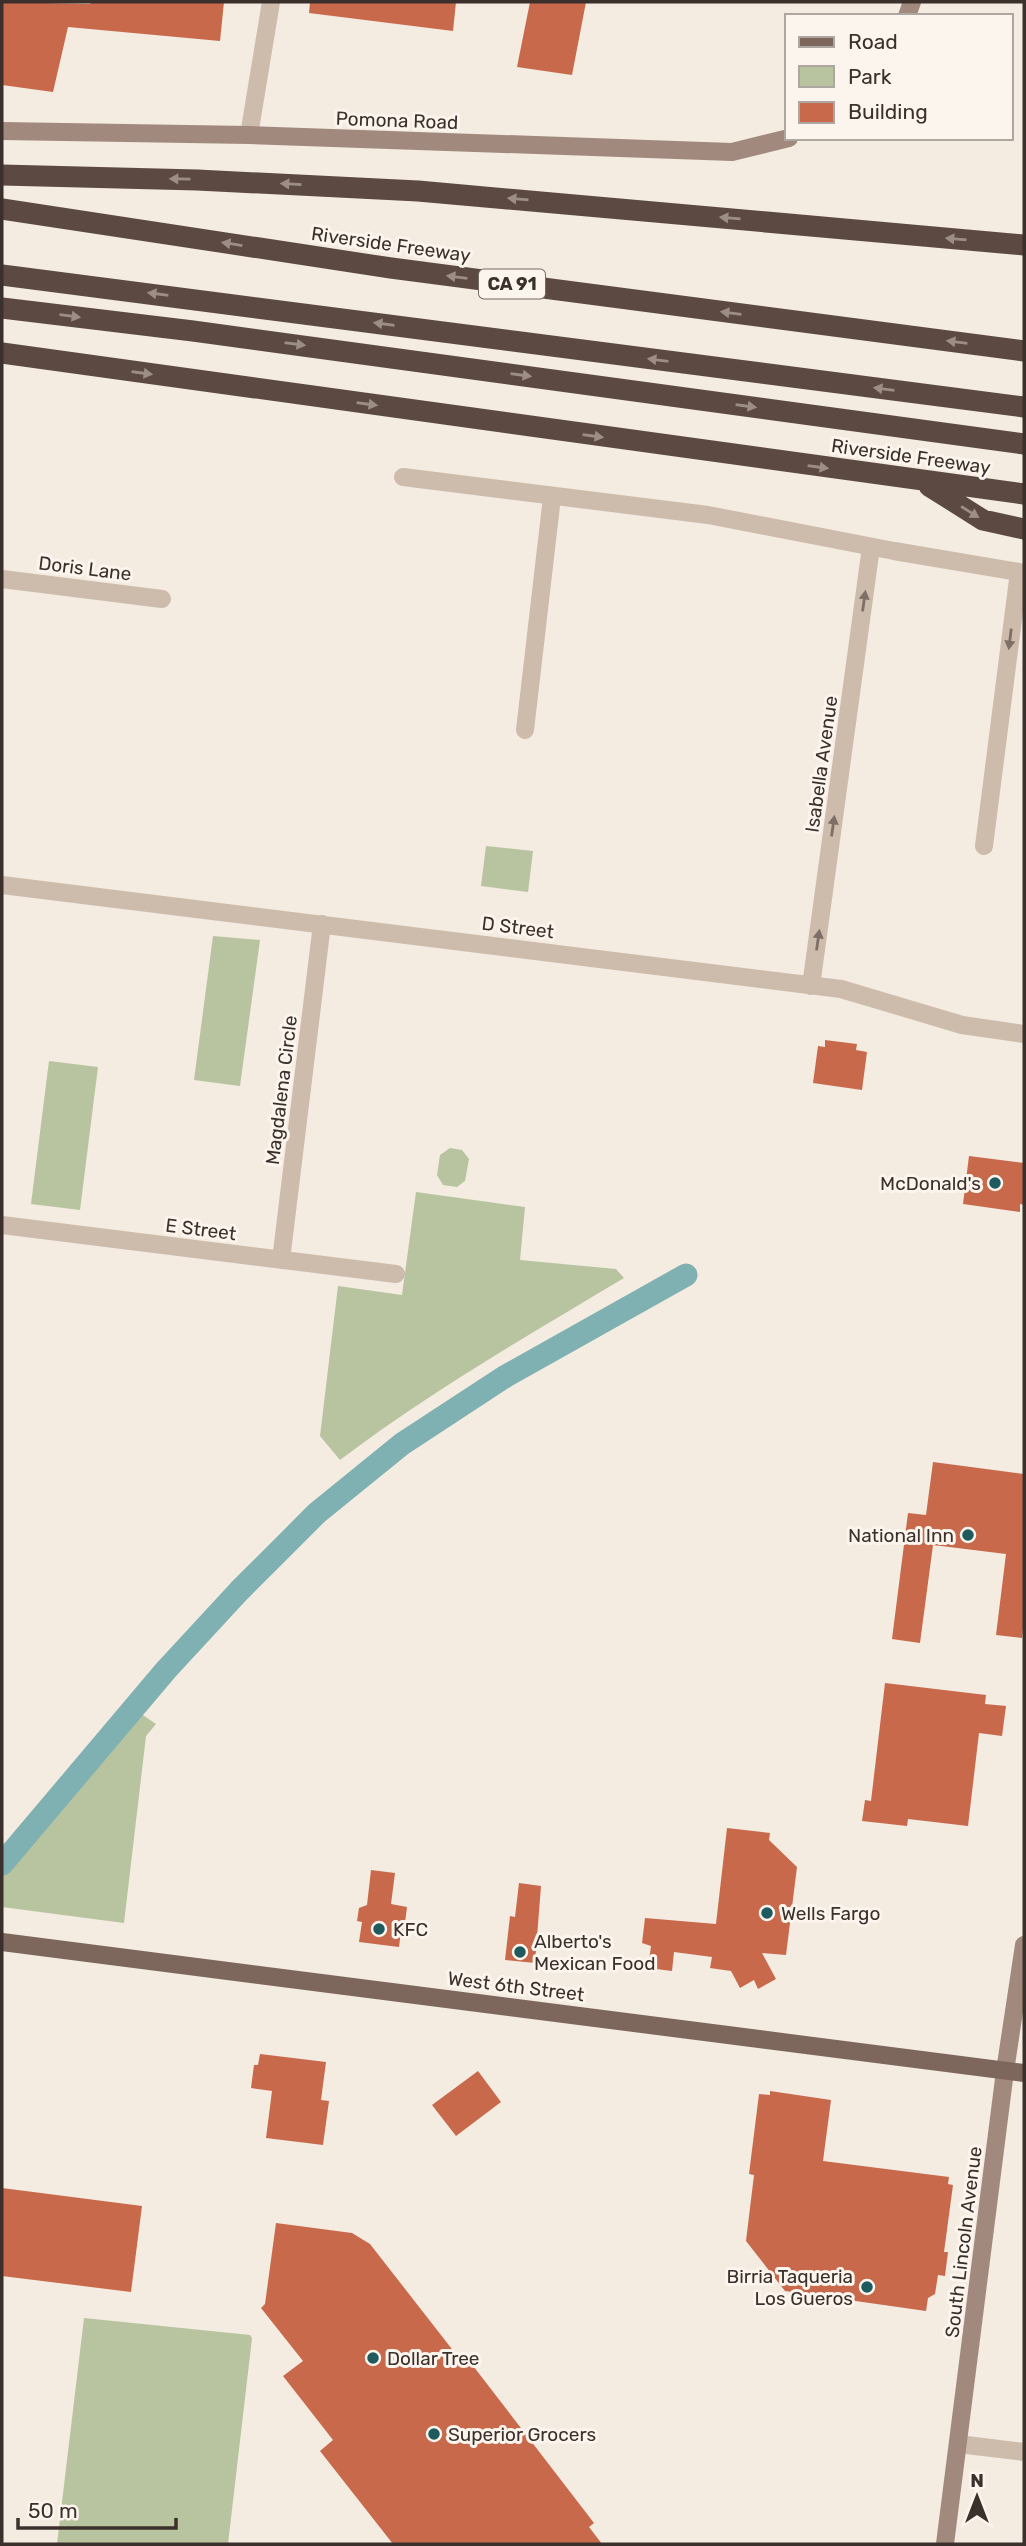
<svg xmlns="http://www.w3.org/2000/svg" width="1026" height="2546" font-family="Rubik,sans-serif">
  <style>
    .green { fill: #b8c4a0 }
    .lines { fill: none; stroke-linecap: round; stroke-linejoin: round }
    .canal { stroke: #7fb0b2; stroke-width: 23 }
    .building { fill: #c8694b }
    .minor { stroke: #cdbbac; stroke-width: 18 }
    .secondary { stroke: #a18a7d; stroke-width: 18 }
    .primary { stroke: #7d675c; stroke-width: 18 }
    .motorway { stroke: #5c4a42; stroke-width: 21 }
    .oneway { fill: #9c8e87 }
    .oneway2 { fill: #7d6f65 }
    .poi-dot { fill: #1f5a5e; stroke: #fbf5ee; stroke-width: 2.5 }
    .labels { text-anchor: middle; stroke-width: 6; stroke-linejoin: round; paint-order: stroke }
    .shield { fill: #fbf5ee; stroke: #756b66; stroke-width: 2 }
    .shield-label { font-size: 18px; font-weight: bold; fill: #3b302b }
    .street-label { font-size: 19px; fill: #3b302b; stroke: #fbf5ee }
    .poi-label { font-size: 19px; fill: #3b302b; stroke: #fbf5ee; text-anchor: start }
  </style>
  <rect width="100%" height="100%" fill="#f4ebe1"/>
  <path class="green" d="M486,846L533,851L528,892L481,886Z
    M213,936L260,940L240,1086L194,1080Z
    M49,1061L98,1067L80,1210L31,1204Z
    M450,1148L462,1150L469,1159L465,1181L457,1187L443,1185L437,1175L440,1155Z
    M416,1192L525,1207L520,1260L616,1269L624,1278C527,1336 430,1392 340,1460L320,1436L338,1286L402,1295Z
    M140,1713L156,1724L146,1736L124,1923L2,1907V1873Z
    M84,2318L250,2335L252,2338L228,2544H57Z"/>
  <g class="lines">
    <path class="canal" d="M2,1864L166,1670L239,1591L317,1513L402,1444L506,1376L686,1275"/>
  </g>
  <path class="building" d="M2,2L90,4L91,2H224L220,41L68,27L53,92L2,85Z
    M310,2H456L453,31L309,13Z
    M530,2H586L572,75L517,67Z
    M825,1040L857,1044L856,1050L867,1052L862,1090L813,1083L818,1046L825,1047Z
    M969,1156L1024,1163V1205L1020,1204V1212L963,1204Z
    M933,1462L1024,1474V1617L1022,1638L996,1635L1006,1554L933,1545L920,1643L892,1639L908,1513L926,1515Z
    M885,1683L986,1695L985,1704L1006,1706L1002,1736L979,1733L968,1826L908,1819L907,1826L862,1821L865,1800L871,1801Z
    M727,1828L770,1833L769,1840L797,1867L786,1955L762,1953L776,1979L758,1989L754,1980L740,1988L731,1971L710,1968L712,1957L674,1952L672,1971L648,1968L651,1946L642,1943L645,1918L716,1924Z
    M371,1870L395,1873L391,1904L407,1907L404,1931H401L399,1947L359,1942L362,1922L357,1921L359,1908L367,1905Z
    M519,1883L541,1886L535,1963L505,1960L510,1916L515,1917Z
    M260,2054L326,2062L321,2100L329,2101L323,2145L266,2138L272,2091L251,2088L254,2065H258Z
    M478,2071L501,2102L456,2136L432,2105Z
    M770,2091L831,2100L823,2161L949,2177L948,2184L953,2185L944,2252H948L945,2276L938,2275L935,2294L928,2298L926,2311L785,2291L746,2241L754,2175L749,2174L759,2094L770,2095Z
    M2,2188L142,2206L131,2292L2,2276Z
    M276,2223L352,2233L370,2244L462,2362L467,2358L594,2523L589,2527L602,2544H393L320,2451L333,2440L283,2376L303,2361L261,2308L265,2304Z"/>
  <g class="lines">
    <path class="minor" d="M249,135L271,2
      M403,477L708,515L894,551L1019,572L984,846
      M2,579L162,599
      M525,730L552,497
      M2,885L841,989L962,1025L1024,1034
      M811,986L871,547
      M2,1225L396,1274
      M281,1260L322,924
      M958,2444L1024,2452"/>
    <path class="secondary" d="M907,16L912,2
      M2,131L249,135L732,152L789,138
      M945,2544L1005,2071L1024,1945"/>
    <path class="primary" d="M2,1942L1024,2073"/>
    <path class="motorway" d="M2,175L197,180L418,191L1024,245
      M2,209L391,268L1024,351
      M2,275L1024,407
      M2,308L193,331L1024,444
      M2,353L1024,494
      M929,486L983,520L1024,529"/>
  </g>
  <defs><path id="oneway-solid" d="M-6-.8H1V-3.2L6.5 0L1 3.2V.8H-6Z" transform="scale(1.75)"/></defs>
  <g class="oneway">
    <use href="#oneway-solid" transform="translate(180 179) rotate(-179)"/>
    <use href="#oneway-solid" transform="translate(291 184) rotate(-177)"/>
    <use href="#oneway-solid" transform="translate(518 199) rotate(-175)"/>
    <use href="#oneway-solid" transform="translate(730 218) rotate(-175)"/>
    <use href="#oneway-solid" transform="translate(956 239) rotate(-175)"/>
    <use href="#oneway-solid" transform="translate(232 244) rotate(-171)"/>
    <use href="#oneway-solid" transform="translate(457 277) rotate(-173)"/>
    <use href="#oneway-solid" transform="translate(158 294) rotate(-172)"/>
    <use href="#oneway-solid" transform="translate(731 313) rotate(-173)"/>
    <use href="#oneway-solid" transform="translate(70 316) rotate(7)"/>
    <use href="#oneway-solid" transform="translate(384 324) rotate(-172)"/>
    <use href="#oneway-solid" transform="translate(957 342) rotate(-173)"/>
    <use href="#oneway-solid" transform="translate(295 344) rotate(8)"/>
    <use href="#oneway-solid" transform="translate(658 360) rotate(-173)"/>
    <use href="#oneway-solid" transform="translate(142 373) rotate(8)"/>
    <use href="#oneway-solid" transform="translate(521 375) rotate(8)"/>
    <use href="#oneway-solid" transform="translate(884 389) rotate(-173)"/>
    <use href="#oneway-solid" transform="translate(367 404) rotate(8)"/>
    <use href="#oneway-solid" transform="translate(746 406) rotate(8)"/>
    <use href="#oneway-solid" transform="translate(593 436) rotate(8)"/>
    <use href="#oneway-solid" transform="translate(818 467) rotate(8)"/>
    <use href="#oneway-solid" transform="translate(970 512) rotate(32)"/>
  </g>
  <g class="oneway2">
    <use href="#oneway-solid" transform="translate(864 601) rotate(-82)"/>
    <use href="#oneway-solid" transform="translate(1010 639) rotate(97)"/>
    <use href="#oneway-solid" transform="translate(833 826) rotate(-82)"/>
    <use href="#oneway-solid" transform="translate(818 940) rotate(-82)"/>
  </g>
  <g class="poi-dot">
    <circle cx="995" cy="1183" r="7"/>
    <circle cx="968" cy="1535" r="7"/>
    <circle cx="767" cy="1913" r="7"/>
    <circle cx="379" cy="1929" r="7"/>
    <circle cx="520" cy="1952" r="7"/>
    <circle cx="867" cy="2287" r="7"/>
    <circle cx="373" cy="2358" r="7"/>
    <circle cx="434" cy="2434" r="7"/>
  </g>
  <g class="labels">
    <rect class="shield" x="479" y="269.5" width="66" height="29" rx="5"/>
    <g class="shield-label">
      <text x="512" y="290">CA 91</text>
    </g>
    <g class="street-label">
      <text transform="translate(397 120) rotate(2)" y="7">Pomona Road</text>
      <text transform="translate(391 244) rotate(8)" y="7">Riverside Freeway</text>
      <text transform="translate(911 456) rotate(8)" y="7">Riverside Freeway</text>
      <text transform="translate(85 568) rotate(7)" y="7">Doris Lane</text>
      <text transform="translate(821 764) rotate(-82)" y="7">Isabella Avenue</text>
      <text transform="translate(518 927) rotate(7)" y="7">D Street</text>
      <text transform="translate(281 1090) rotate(-83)" y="7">Magdalena Circle</text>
      <text transform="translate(201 1229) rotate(7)" y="7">E Street</text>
      <text transform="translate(516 1986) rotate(7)" y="7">West 6th Street</text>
      <text transform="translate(963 2242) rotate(-83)" y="7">South Lincoln Avenue</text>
    </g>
    <g class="poi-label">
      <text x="981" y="1190" text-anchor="end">McDonald's</text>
      <text x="954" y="1542" text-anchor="end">National Inn</text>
      <text x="781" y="1920">Wells Fargo</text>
      <text x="393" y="1936">KFC</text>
      <text x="534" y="1948">Alberto's<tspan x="534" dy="22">Mexican Food</tspan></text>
      <text x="853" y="2283" text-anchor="end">Birria Taqueria<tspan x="853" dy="22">Los Gueros</tspan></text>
      <text x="387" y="2365">Dollar Tree</text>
      <text x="448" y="2441">Superior Grocers</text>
    </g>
  </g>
  <rect width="1026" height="2546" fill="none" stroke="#3b302b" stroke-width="7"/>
  <rect x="785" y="14" width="228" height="126" fill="#fbf5ee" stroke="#aea6a0" stroke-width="2"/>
  <rect x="799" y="37" width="35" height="10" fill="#7d675c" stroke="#aea6a0" stroke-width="2"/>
  <text x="848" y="49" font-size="21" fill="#3b302b">Road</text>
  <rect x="799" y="66" width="35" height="21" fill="#b8c4a0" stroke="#aea6a0" stroke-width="2"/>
  <text x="848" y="84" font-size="21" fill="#3b302b">Park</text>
  <rect x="799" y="102" width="35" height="21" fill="#c8694b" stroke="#aea6a0" stroke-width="2"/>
  <text x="848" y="119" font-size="21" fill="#3b302b">Building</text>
  <g transform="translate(977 2497)" stroke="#fbf5ee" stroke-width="5" paint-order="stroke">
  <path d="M0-5L12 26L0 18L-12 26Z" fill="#3b302b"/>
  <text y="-10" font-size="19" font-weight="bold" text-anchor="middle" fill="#3b302b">N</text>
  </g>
  <path d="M18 2518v10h158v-10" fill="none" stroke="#3b302b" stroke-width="3.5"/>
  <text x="28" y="2518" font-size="21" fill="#3b302b" stroke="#fbf5ee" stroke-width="5" paint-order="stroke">50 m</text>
</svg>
